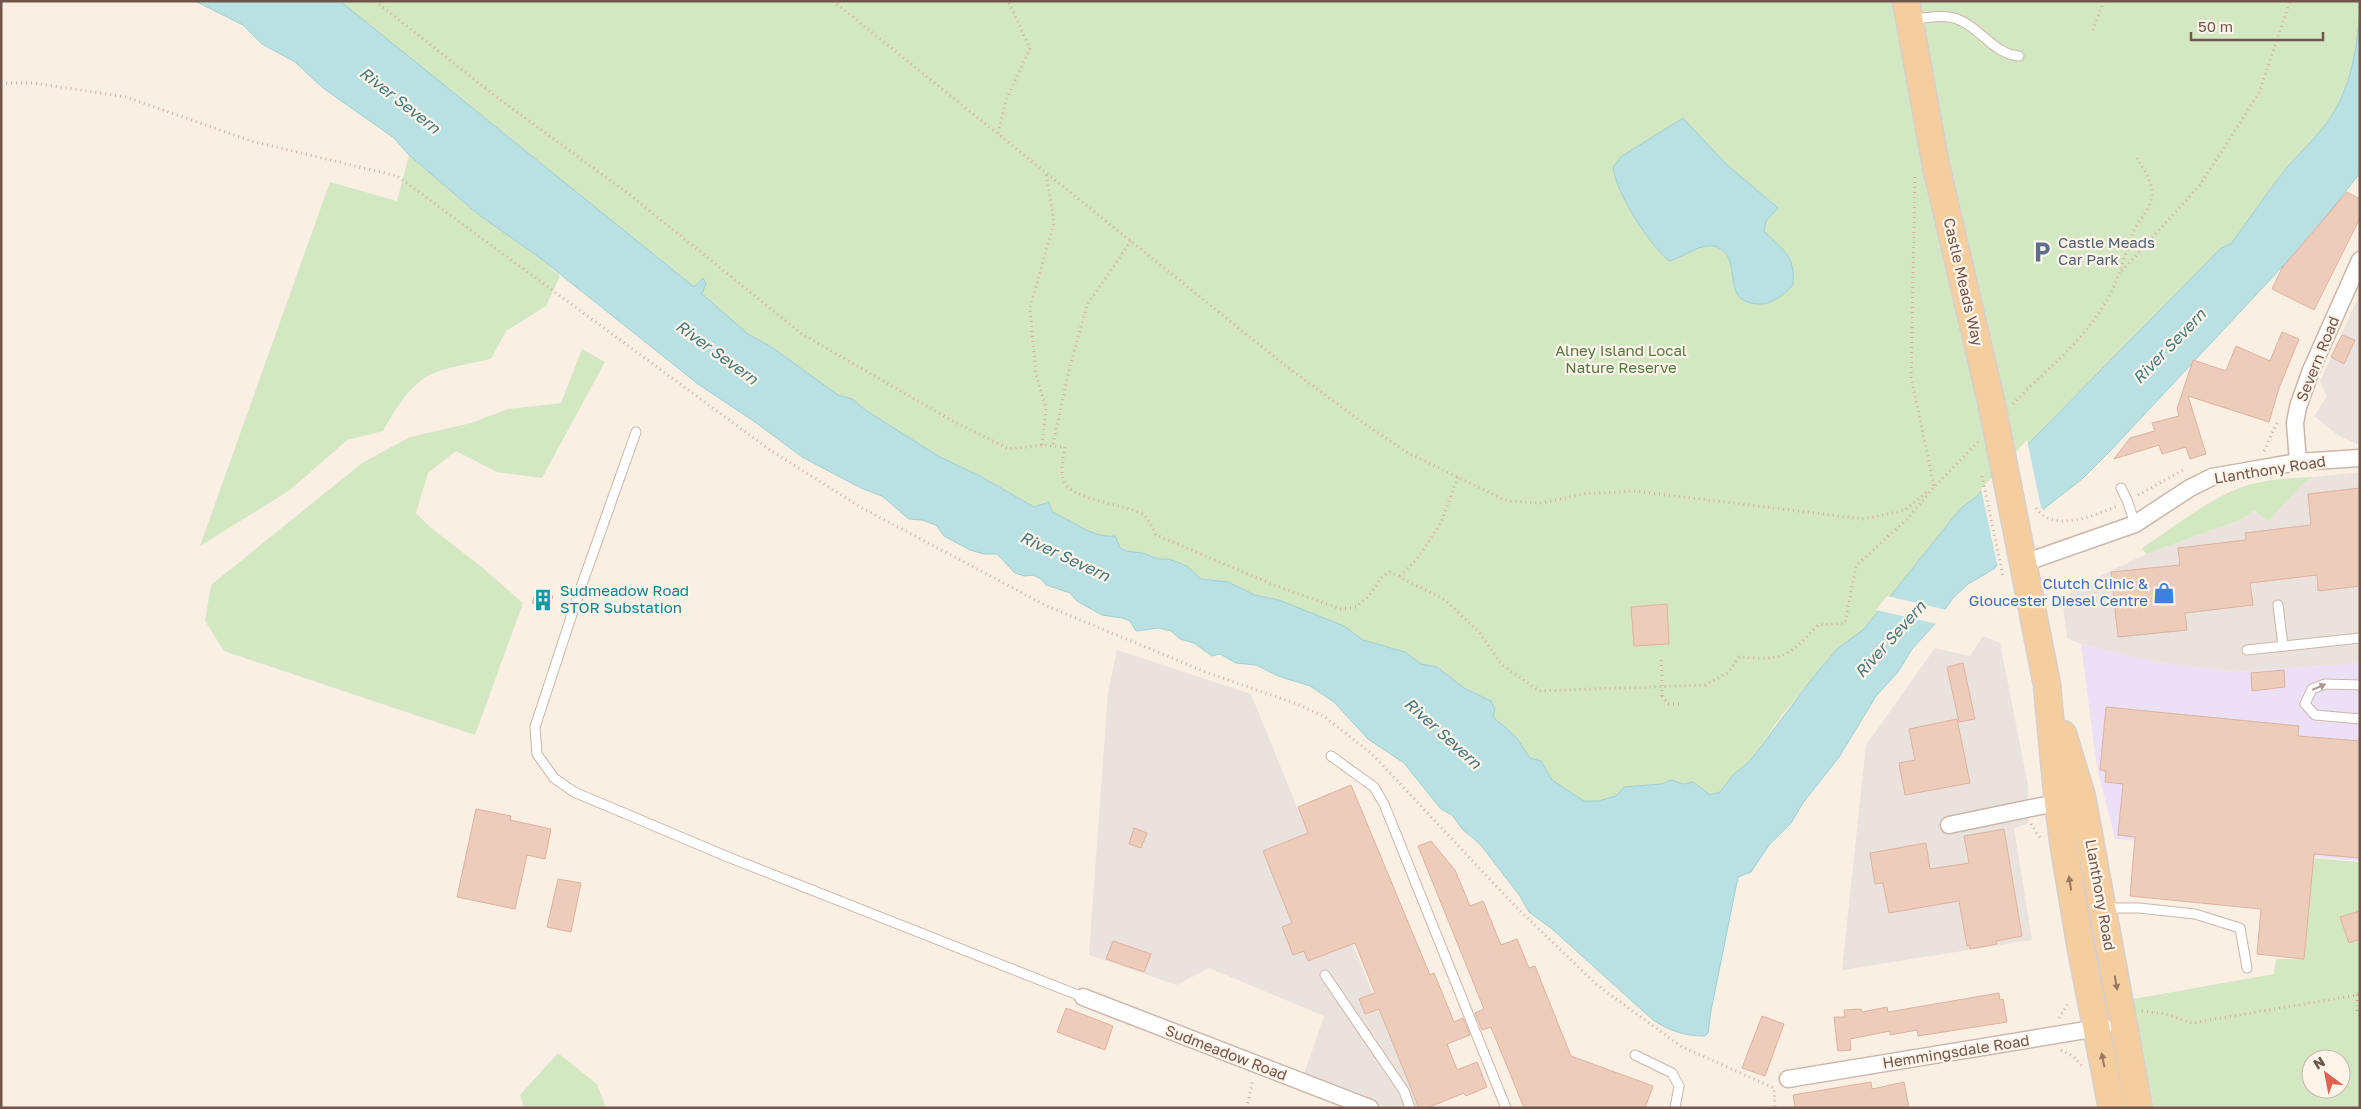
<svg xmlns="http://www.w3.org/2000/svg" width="2361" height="1109" font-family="'Golos Text',sans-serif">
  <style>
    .industrial { fill: #eae2dd }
    .education { fill: #ece0f6 }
    .green { fill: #d4e7c3; fill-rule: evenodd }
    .water { fill: #b9e0e2; stroke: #a0d0d3 }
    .pier { fill: #faefe3 }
    .building { fill: #eeccbc; stroke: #dfb19e }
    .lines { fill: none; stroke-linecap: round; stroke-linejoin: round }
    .service-casing { stroke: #cab6aa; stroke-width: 11 }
    .minor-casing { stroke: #cab6aa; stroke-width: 19 }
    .primary-casing { stroke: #d7cfcd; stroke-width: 29 }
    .path { stroke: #d2afa0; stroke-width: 3; stroke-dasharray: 1 4; stroke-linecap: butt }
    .service { stroke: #fff; stroke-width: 9 }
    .minor { stroke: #fff; stroke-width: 16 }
    .primary { stroke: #f5ce9f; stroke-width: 26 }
    .primary-bridge-casing { stroke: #d7cfcd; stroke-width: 29; stroke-linecap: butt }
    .path-bridge { stroke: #d2afa0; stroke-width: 3; stroke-dasharray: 1 4; stroke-linecap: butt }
    .primary-bridge { stroke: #f5ce9f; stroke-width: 26 }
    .oneway { fill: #a99993 }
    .oneway2 { fill: #987964 }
    .labels { text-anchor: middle; stroke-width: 4.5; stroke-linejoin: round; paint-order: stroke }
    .service-label { font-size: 15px; fill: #4e5e75; stroke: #fef4e9; text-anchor: start }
    .street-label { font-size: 15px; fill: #70554b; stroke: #fef4e9 }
    .park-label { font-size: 15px; fill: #567643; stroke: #fef4e9 }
    .shop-label { font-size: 15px; fill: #366cbe; stroke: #fef4e9; text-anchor: end }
    .culture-label { font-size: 15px; fill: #0d838f; stroke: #fef4e9; text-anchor: start }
    .water-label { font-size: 16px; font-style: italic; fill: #43777c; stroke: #fef4e9 }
  </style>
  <rect width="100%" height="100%" fill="#faefe3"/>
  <path class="industrial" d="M2360,294V444H2357L2339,436L2314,416L2327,396L2320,381Z
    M2360,472V663L2237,672L2156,662L2081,644L2067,638L2063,606L2071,590L2146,554L2242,519L2254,510L2313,477Z
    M1983,636L2000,643L2028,785V824L2014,828L2032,940L1842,970L1866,745L1935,648L1970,656Z
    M1117,650L1251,694L1419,1108H1390L1303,1077L1324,1016L1209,968L1177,985L1089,955L1108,692Z"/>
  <path class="education" d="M2081,644L2156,662L2237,672L2360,663V861L2115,839L2097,768Z"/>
  <path class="green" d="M339,1H2360C2360,46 2351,95 2321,130C2310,144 2296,156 2285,170C2266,194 2249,219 2231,244L2221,248L1864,629L1837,649L1782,715L1750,761L1733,775L1720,792L1710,796L1704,791L1671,780L1661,784L1624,787L1616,796L1598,801H1584L1552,780L1541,761L1530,758L1516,737L1493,717L1491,701L1464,688L1437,667L1421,664L1405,652L1363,640L1344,626L1274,599L1255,595L1228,582L1200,579L1187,566L1169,559H1158L1144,553L1126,551L1052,512L1049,502L1034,507L980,476L938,456L867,411L852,399L838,395L773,348L748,334Z
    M409,155L479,215L536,255L560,276L546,306L506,331L491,359C474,363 437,368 423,379C406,391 393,413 383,431L347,440L290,490L200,546L330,182L397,201Z
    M582,349L605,362L542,478L497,472L456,451L428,473L416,513L430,527L483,568L523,603L475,735L224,651L205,621L211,585L362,463L410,437L471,423L508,409L561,403Z
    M2313,477L2302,484L2268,521L2254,510L2242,519L2146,554L2142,548C2176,526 2210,497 2248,485C2269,479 2292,478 2313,477Z
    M2313,858L2360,862V911L2340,917L2349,942L2360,939V1108H2154L2133,999L2274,974L2276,959H2304ZM2311,1059H2341V1089H2311Z
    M558,1053L597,1084L606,1108H524L520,1095Z"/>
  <path class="water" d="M195,1H340L694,287L703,278L706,283L702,294L748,334L773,348L838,395L852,399L867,411L938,456L980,476L1034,507L1049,502L1052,512C1074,521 1091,538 1115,536L1120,548L1126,551L1143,553L1158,559H1169L1187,566L1201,579L1228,582L1255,595L1279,600L1344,626L1363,640L1405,652L1421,664L1437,667L1464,688L1491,701L1495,709L1493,717L1516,737L1530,758L1541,761L1552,780L1584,801H1598L1616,796L1624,787L1661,784L1671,780L1684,784L1693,782L1710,795L1720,792L1733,775L1750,761L1811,680L1837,649L1864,629L1960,509L1977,496L2221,248L2231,244C2249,219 2266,194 2285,170C2296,156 2310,144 2321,130C2350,96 2357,52 2360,8V173L2310,237L2112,449L2082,479L2046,507L1994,569L1968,584L1953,598L1933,626L1912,649L1898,672L1876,696L1839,757L1803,803L1791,823L1769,845L1751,872L1738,877L1711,1011L1708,1033L1705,1036C1685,1036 1669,1031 1653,1020L1551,928L1529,912L1520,896L1480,844L1462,829L1452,815L1441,809L1404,763L1368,739L1334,702L1310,686L1278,676L1256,665L1236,663L1220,654L1212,656L1194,643L1180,639L1171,631L1159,628L1136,631L1130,621L1122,618L1102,615L1077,601L1070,593L1046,585L1041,579L1033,575L1024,576L1015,573L997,554H984L970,550L944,536L936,525L922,520L909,519L882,496L861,488L802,457L755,422L698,384L536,255L479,215L409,155L394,138L323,88L295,62L262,44L243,25Z
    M1683,118L1726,164L1778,208L1766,221L1764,231C1784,252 1795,254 1793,285C1783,295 1773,305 1757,304C1718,301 1745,259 1717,247C1702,241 1683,258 1669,261C1649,244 1616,193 1613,167L1622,156Z"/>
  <path class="pier" d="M2027,440L2041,507L2045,512L1998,568L1981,489Z
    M1887,596L1947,610L1937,624L1876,610Z"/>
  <path class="building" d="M2347,192L2360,199V218L2314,310L2272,289L2282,268Z
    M2282,332L2299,339L2279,388L2269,422L2188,396L2206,454L2190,459L2186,447L2162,454L2159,445L2114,459L2130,438L2155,431L2152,423L2179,416L2177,409L2193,360L2226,371L2236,346L2270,361Z
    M2342,335L2355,340L2344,364L2331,357Z
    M2360,488V586L2318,591L2317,575L2250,583L2253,605L2185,613L2187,630L2118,637L2111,572L2180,565L2178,548L2246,540L2245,533L2311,525L2308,494Z
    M537,590L553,596L548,609L532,603Z
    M1667,604L1669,644L1634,646L1631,607Z
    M1963,663L1975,719L1959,722L1947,667Z
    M2284,670L2285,687L2252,691L2251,673Z
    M2106,707L2299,726L2298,736L2360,741V858L2314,854L2304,959L2257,954L2261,909L2130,896L2135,837L2118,835L2123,784L2105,782L2106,771L2100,770Z
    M1957,719L1970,783L1905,795L1899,763L1915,760L1909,729Z
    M1351,785L1430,975L1434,973L1454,1022L1463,1018L1470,1035L1447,1044L1457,1070L1477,1062L1487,1087L1466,1096L1464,1093L1427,1108H1419L1379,1009L1365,1014L1359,999L1375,993L1355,943L1308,961L1304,951L1293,955L1282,927L1292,923L1263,851L1308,833L1298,807Z
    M476,809L511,816L510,820L551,829L545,859L527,855L515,909L457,897Z
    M1134,828L1147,833L1141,848L1129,844Z
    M2004,829L2022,936L1996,941L1997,944L1970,949L1969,945L1967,946L1959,901L1889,913L1883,883L1875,884L1870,853L1926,843L1930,869L1969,863L1964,836Z
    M1431,841L1455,870L1470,906L1483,901L1501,945L1517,939L1529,968L1535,966L1571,1056L1653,1086L1645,1108H1524L1491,1027L1482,1030L1475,1013L1484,1009L1418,846Z
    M558,879L581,883L571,932L547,927Z
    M2360,911V939L2349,943L2340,917Z
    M1113,941L1151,954L1144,972L1106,959Z
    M1999,993L2000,1000L2003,999L2007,1022L1918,1036L1917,1030L1890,1035V1031L1850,1039L1851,1050L1838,1051L1834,1017H1845L1844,1010L1861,1009L1862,1012L1887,1007L1888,1012Z
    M1066,1008L1113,1026L1105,1050L1057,1032Z
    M1762,1016L1784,1024L1765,1076L1742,1068Z
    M1871,1082L1872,1089L1904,1082L1909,1108H1795L1793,1095Z"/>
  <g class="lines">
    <g class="service-casing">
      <path id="service" d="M1911,19C1922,19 1937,15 1949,17C1977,21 1991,54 2019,56
        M636,432L580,590L535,727L537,754L554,778L574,792L728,857L1083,997
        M2121,488L2127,500L2135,524
        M2278,605L2283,646
        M2247,650L2360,638
        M2360,685L2325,684L2312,689L2305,704L2315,715L2360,719
        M1331,756L1374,787L1384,804L1506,1108
        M2105,908H2139L2195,914L2240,928L2247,968
        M1325,975L1404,1091L1410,1108
        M1635,1055L1672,1073L1679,1086L1675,1108"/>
    </g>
    <g class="minor-casing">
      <path id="minor" d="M2298,462L2295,423L2298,407L2311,370L2360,260
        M2024,563L2135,524L2190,488L2212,477L2298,462L2360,458
        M1949,825L2065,801
        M1083,997L1370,1108
        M1788,1079L2104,1027"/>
    </g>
    <g class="primary-casing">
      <path id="primary" d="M1906,1L1936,166L1991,401
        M2008,486L2047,685L2058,803L2064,847L2081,949L2112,1108
        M2063,734L2082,797L2139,1108"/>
    </g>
    <path class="path" d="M375,1L494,95L630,195L802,334L951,420L1009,449L1042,445L1065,447C1063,457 1060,471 1064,481C1071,501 1124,503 1144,515C1149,519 1153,529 1156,535L1274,585L1341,609L1356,607L1368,597L1382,577L1390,572L1445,600L1479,632L1502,665L1539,691L1705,685L1729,672L1739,657C1783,661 1788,657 1818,625L1845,623L1856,566L1907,519L1935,486L1978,442
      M833,1L1287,367L1362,422L1408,453L1507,501L1542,503L1582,494L1634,491L1864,519L1905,510L1928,491
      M2093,30L2104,1
      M1,83H34L126,97L251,141L397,176L770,450L862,508L1047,606L1208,673L1297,704L1325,717L1372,754L1514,905L1597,985L1682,1047L1774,1088L1775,1108
      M998,133L1006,100L1030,48L1008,1
      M1915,177L1911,377L1934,486
      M2122,271L2200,185L2259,93L2290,1
      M2013,404C2045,370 2087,339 2109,296C2120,276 2125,254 2133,232C2137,223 2145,215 2149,206C2157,188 2146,172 2136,157
      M1053,444L1069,370L1087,305L1131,241
      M1042,445L1046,408L1036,375L1030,308L1054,222L1046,172
      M2264,451L2277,423
      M2138,495L2185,469
      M2036,508C2052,533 2095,516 2117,506
      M1400,576L1417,559L1441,523L1458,476
      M1661,660L1662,675
      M1662,696L1668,704H1679
      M2031,824L2040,838
      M2357,995V1011L2360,1016
      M2142,1011L2166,1014L2192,1023L2357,995L2360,991
      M2059,1018L2069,1002
      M2061,1050L2074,1057L2082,1066
      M1247,1108L1253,1079"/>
    <use href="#service" class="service"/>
    <use href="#minor" class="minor"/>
    <use href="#primary" class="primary"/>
    <g class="primary-bridge-casing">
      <path id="primary-bridge" d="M1991,401L2008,486"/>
    </g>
    <path class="path-bridge" d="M1982,476L2003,576
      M1662,675V696"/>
    <use href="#primary-bridge" class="primary-bridge"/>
  </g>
  <defs><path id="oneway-solid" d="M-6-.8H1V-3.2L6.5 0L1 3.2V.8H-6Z" transform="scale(1.25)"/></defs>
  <use class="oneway" href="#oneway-solid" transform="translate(2319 687) rotate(-23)"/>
  <g class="oneway2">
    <use href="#oneway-solid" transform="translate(2070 883) rotate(-99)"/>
    <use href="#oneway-solid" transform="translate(2116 983) rotate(80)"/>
    <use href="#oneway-solid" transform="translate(2103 1060) rotate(-101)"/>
  </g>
  <defs>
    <g id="parking-bare" transform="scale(1.725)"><path d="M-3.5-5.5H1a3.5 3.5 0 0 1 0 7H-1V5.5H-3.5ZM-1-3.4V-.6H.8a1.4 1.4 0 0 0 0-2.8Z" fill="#5c6f8a" stroke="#fef4e9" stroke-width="2.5" paint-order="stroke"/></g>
    <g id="shop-bare" transform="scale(1.725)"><path d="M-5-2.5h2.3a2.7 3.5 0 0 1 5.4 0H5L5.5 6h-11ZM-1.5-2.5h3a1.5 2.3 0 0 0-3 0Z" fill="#3f7fe0" stroke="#fef4e9" stroke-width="2.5" paint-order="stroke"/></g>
    <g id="building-bare" transform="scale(1.725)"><path d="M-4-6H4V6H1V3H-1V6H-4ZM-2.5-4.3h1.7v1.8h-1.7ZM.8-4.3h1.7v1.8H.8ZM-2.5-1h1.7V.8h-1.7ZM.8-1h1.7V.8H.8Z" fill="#0f9aa8" stroke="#fef4e9" stroke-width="2.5" paint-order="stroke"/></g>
  </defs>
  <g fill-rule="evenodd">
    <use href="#parking-bare" x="2042" y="252"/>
    <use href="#shop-bare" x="2164" y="593"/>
    <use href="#building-bare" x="543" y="600"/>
  </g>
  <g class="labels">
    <g class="service-label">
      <text x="2058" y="248">Castle Meads<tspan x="2058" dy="17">Car Park</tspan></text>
    </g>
    <g class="street-label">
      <text transform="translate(1963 282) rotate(77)" y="5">Castle Meads Way</text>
      <text transform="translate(2318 359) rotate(-68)" y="5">Severn Road</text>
      <text transform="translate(2270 470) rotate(-9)" y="5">Llanthony Road</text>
      <text transform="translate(2100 895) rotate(80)" y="5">Llanthony Road</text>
      <text transform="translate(1956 1052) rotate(-9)" y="5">Hemmingsdale Road</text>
      <text transform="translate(1226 1053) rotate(21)" y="5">Sudmeadow Road</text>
    </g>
    <g class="park-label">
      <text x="1621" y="356">Alney Island Local<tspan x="1621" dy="17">Nature Reserve</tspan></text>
    </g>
    <g class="shop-label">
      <text x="2148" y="589">Clutch Clinic &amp;<tspan x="2148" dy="17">Gloucester Diesel Centre</tspan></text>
    </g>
    <g class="culture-label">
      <text x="560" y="596">Sudmeadow Road<tspan x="560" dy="17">STOR Substation</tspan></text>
    </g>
    <g class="water-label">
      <text transform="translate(400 100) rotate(38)" y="6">River Severn</text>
      <text transform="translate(2169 346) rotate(-46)" y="6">River Severn</text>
      <text transform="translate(717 352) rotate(36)" y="6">River Severn</text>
      <text transform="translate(1065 556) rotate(25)" y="6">River Severn</text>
      <text transform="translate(1890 639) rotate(-48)" y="6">River Severn</text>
      <text transform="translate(1443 733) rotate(42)" y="6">River Severn</text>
    </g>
  </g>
  <rect width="2361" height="1109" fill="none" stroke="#70554b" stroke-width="5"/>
  <g transform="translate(2326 1074) rotate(328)"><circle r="24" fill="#fef4e9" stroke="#c5b4aa"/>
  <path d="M0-4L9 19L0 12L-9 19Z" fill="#dd6350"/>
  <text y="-8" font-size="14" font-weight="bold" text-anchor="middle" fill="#70554b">N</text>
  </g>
  <path d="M2191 32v8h132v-8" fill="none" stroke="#70554b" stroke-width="2.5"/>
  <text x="2198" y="32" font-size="15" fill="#70554b" stroke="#fef4e9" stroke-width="4" paint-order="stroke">50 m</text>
</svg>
